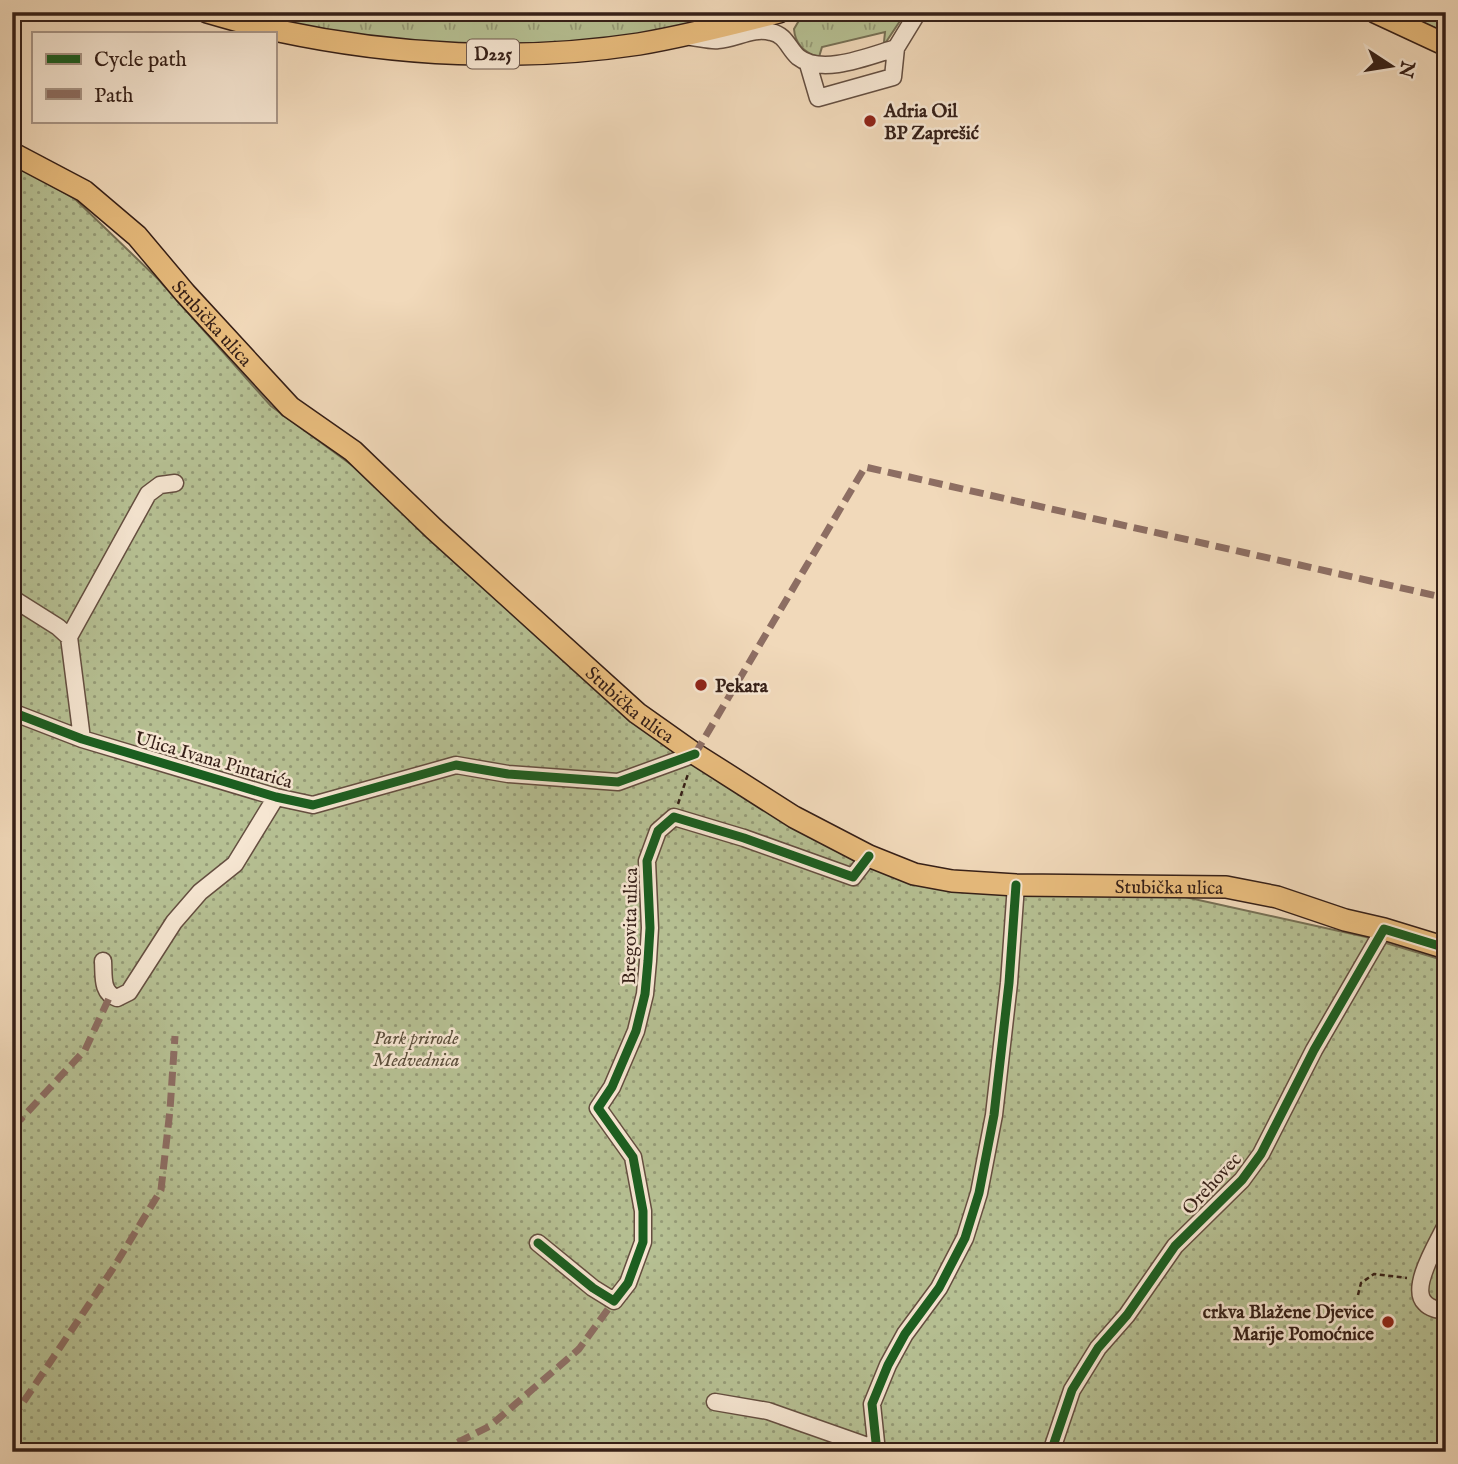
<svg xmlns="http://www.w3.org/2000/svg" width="1458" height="1464" font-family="'IM FELL English',serif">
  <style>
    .grass { fill: url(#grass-tufts); stroke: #767055; stroke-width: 2 }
    .park { fill: url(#park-dots); stroke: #767055; stroke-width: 2 }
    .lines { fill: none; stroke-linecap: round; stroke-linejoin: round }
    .minor-casing { stroke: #644e40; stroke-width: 19 }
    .major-casing { stroke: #351f17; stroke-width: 24 }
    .path { stroke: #351f17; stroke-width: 2.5; stroke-dasharray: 5 3.5; stroke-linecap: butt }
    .minor { stroke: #f6e6d2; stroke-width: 16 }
    .major { stroke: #e8bc7d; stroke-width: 21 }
    .quiet { stroke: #8d6e63; stroke-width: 7; stroke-dasharray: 14 7; stroke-linecap: butt }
    .cycleway-casing { stroke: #f6e6d2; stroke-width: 13 }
    .cycleway { stroke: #1b5e20; stroke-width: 9 }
    .poi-dot { fill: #8f2418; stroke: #f6e6d2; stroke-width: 2.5 }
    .labels { text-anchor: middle; stroke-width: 5; stroke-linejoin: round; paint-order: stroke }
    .shield { fill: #f6e6d2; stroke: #6f5b4f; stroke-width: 2 }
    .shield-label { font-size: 18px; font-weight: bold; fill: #351f17 }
    .poi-label { font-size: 19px; font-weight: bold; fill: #351f17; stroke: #f6e6d2; text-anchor: start }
    .street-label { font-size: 19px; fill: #351f17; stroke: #f6e6d2 }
    .park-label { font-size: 19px; font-style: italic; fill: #5c4f3c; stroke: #f6e6d2 }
  </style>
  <defs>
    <pattern id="grass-tufts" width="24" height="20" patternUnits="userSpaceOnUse" patternTransform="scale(1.75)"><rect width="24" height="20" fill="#b6c093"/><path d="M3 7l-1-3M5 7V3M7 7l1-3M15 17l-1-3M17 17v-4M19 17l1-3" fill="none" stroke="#959b77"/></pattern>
    <pattern id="park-dots" width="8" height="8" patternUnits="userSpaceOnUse" patternTransform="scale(1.75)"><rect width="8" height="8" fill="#b6c093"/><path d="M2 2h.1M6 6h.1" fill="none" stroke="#959b77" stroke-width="1.8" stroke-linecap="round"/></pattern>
  </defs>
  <rect width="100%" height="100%" fill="#f1d9ba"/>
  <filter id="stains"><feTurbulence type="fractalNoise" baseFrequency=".00286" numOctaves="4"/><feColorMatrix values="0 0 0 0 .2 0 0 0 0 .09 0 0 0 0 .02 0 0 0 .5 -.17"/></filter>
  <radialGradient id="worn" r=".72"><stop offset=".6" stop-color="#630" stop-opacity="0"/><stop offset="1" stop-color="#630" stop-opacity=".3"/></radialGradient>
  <path class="grass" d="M243,12H746C702,22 659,32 614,38C536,48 452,49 374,39C329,33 286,23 243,12Z
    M818,12H906L886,42H884L885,32L822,47L819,57C805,53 795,44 794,29L801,17Z
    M1399,12H1446V33Z"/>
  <path class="park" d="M12,163L75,199L158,279L271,406L427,520L617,695L794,817L925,875L1167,893L1366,937L1446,961V1452H12Z"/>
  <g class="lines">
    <g class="minor-casing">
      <path id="minor" d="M691,37C700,38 710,41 718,40C736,39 753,27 771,32C786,35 788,48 798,57C822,76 869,56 896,48L918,12
        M808,64L818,98L893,77L896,48
        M12,598L58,627L69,637L82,739
        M69,637L148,494L160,485L175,483
        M12,712L82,739L276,797L313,805L456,765L508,774L618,782L695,754
        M103,961C104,976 101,993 117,998L129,992L174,922L200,892L235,864L276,797
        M1446,1225C1438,1242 1409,1288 1425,1303C1430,1309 1439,1310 1446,1311
        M538,1243L593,1288L614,1301L628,1283L643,1242V1211L633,1157L598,1108L612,1087L636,1031L645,994L648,961L650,928L647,861L658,831L674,817L744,838L853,877L869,856
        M715,1402L768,1411L876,1449
        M877,1452L872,1404L888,1365L905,1334L939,1288L965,1238L979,1193L994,1115L1009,983L1016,885
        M1051,1452L1072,1390L1098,1348L1127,1315L1175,1246L1242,1180L1261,1154L1314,1050L1384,929"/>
    </g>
    <g class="major-casing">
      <g id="major">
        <path d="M207,12C231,19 255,26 279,31C396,56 520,62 639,44C686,36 733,24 779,12"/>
        <path d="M1375,12L1446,45"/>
        <path id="s1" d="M12,153L84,191L137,236L185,293L290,407L353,451L434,529L637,713L695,754L794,817L869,856L914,874L952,881L1016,885L1226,887L1277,897L1345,920L1384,929L1446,948"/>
      </g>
    </g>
    <path class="path" d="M678,804L688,774
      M1358,1295L1361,1283L1374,1274L1407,1278"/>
    <use href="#minor" class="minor"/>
    <use href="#major" class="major"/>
    <path class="quiet" d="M695,754L865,467L1446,598
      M12,1125L21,1119L85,1050L110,996
      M12,1419L114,1267L161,1190L170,1110L175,1036
      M439,1452L490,1426L579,1349L614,1301"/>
    <g class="cycleway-casing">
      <path id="cycleway" d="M12,712L82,739L276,797L313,805L456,765L508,774L618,782L695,754
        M538,1243L593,1288L614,1301L628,1283L643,1242V1211L633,1157L598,1108L612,1087L636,1031L645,994L648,961L650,928L647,861L658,831L674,817L744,838L853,877L869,856
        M877,1452L872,1404L888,1365L905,1334L939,1288L965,1238L979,1193L994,1115L1009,983L1016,885
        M1051,1452L1072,1390L1098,1348L1127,1315L1175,1246L1242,1180L1261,1154L1314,1050L1384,929L1446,948"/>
    </g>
    <use href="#cycleway" class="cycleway"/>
  </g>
  <g class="poi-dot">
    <circle cx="870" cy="121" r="7"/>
    <circle cx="701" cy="685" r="7"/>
    <circle cx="1388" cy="1322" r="7"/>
  </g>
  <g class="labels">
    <rect class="shield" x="467" y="39.5" width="52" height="29" rx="5"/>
    <g class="shield-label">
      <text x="493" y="60">D225</text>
    </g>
    <g class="poi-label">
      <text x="884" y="117">Adria Oil<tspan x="884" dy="22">BP Zaprešić</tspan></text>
      <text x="715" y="692">Pekara</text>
      <text x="1374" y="1318" text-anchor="end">crkva Blažene Djevice<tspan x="1374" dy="22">Marije Pomoćnice</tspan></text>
    </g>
    <g class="street-label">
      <text dy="7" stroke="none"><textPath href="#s1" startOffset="266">Stubička ulica</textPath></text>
      <text dy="7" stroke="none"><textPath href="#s1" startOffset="833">Stubička ulica</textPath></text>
      <text transform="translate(214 759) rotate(16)" y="7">Ulica Ivana Pintarića</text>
      <text dy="7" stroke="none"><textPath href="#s1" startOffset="1421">Stubička ulica</textPath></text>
      <text transform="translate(629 926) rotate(-89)" y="7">Bregovita ulica</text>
      <text transform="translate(1211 1183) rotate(-47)" y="7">Orehovec</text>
    </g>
    <g class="park-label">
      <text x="416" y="1044">Park prirode<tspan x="416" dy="22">Medvednica</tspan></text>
    </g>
  </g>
  <rect width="1458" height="1464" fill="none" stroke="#f1d9ba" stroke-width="42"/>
  <rect x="14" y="14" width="1430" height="1436" fill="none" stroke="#351f17" stroke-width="3.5"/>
  <rect x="21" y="21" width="1416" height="1422" fill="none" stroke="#351f17" stroke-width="2"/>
  <rect x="32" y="32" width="245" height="91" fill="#f6e6d2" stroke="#a99687" stroke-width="2"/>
  <rect x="46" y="54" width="35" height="10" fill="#1b5e20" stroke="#a99687" stroke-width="2"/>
  <text x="94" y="66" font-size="21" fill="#351f17">Cycle path</text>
  <rect x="46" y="89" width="35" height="10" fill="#8d6e63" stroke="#a99687" stroke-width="2"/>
  <text x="94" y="102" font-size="21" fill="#351f17">Path</text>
  <g transform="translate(1391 66) rotate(102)" stroke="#f6e6d2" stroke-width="5" paint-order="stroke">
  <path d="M0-5L12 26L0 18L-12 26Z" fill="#351f17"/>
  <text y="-10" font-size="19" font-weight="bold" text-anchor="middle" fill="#351f17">N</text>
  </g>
  <rect width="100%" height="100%" filter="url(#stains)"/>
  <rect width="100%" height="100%" fill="url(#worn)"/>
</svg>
